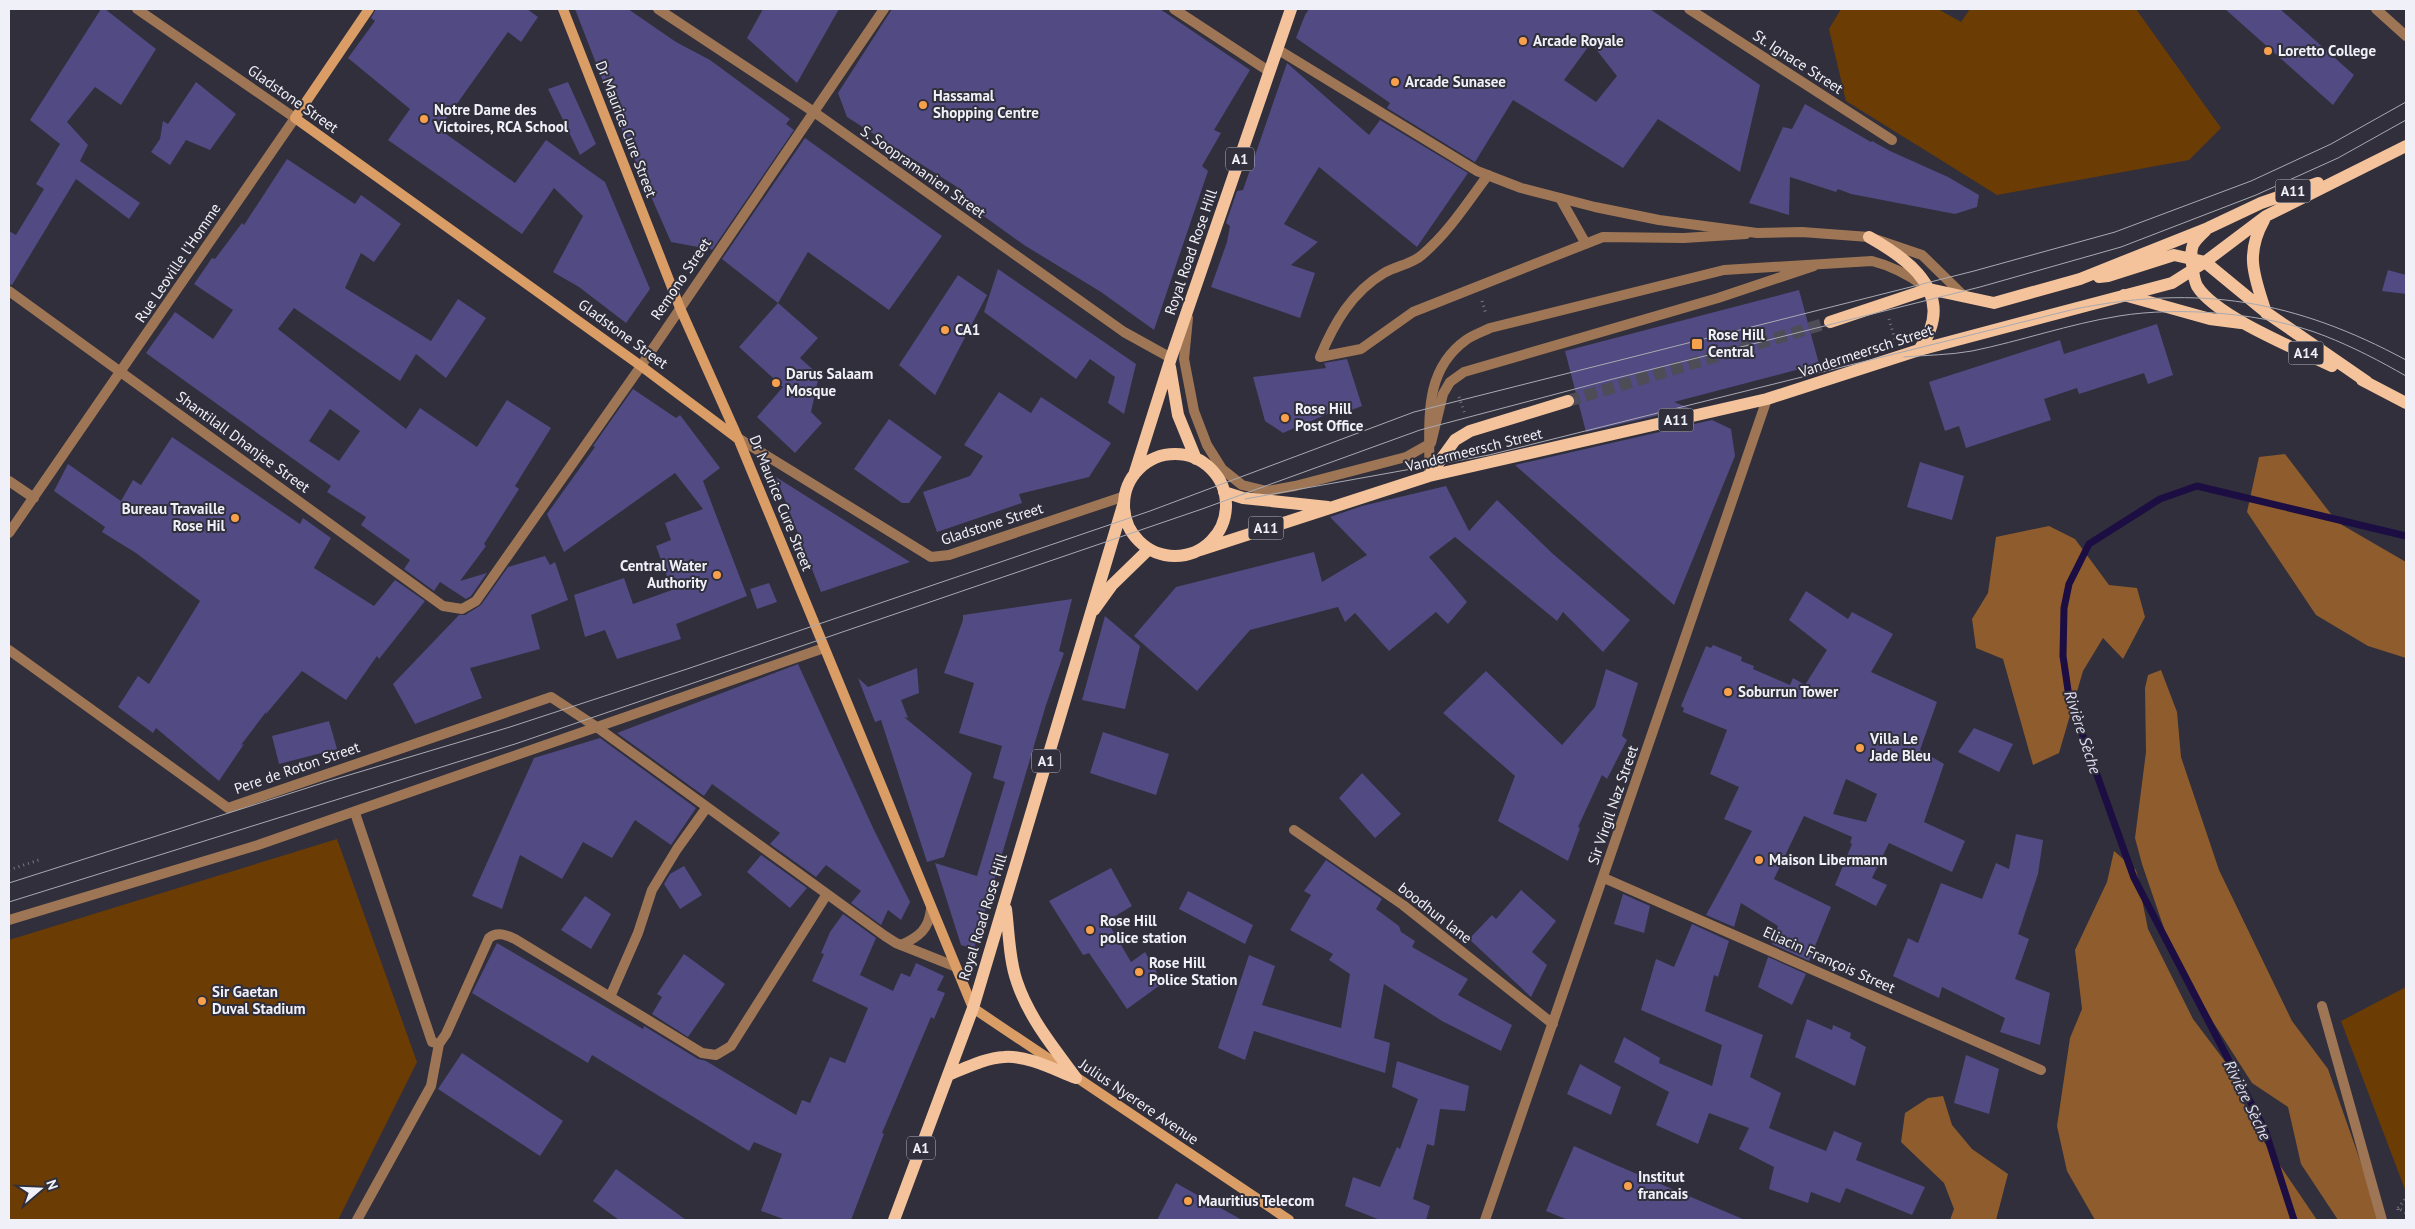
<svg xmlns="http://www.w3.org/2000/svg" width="2415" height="1229" font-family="'PT Sans',sans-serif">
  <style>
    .green { fill: #6c3c05 }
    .forest { fill: #8f5c2d }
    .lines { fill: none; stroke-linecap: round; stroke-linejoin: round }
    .stream { stroke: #1c0e42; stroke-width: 7 }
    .building { fill: #524a83; fill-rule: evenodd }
    .primary-tunnel { stroke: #4d4c57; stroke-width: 12; stroke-dasharray: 12 6; stroke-linecap: butt }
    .path { stroke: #787882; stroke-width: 3; stroke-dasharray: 1 4; stroke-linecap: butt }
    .service { stroke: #9e7655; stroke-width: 10 }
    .minor { stroke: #9e7655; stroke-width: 10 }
    .tertiary { stroke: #9e7655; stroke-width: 10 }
    .secondary { stroke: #db9d66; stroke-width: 10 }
    .primary { stroke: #f4c39b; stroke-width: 12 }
    .tram { stroke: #a9a9b2; stroke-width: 1 }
    .poi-dot { fill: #f9a04c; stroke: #302f3b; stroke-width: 2 }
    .labels { text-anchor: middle; stroke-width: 4; stroke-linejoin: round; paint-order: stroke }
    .shield { fill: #302f3b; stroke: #b6b6bf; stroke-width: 1 }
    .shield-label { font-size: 14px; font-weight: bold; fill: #f0f0f8 }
    .poi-label { font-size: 15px; font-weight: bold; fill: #f0f0f8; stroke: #302f3b; text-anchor: start }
    .street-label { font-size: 15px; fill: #f0f0f8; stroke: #302f3b }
    .water-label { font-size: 16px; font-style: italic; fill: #dfdef0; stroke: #302f3b }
  </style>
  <rect width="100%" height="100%" fill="#302f3b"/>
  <path class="green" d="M1841,9H1938L1961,22L1970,9H2136L2221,128L2189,160L1997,195L1846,101L1829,29Z
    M337,839L417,1062L338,1220H9V940Z
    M2406,987V1192L2341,1021Z"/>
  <path class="forest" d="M2285,454L2337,522L2406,562V658L2368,646L2316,615L2247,512L2259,457Z
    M2049,526L2075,539L2109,585L2137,588L2145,617L2123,659L2103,638L2083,671L2059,753L2033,765L2003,659L1976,648L1972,619L1988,593L1996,537Z
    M2161,670L2177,712L2181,757L2219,870L2292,1021L2328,1069L2381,1220H2338L2301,1164L2288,1107L2252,1083L2213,1022L2170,946L2142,864L2135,838L2146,752L2145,688L2148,675Z
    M2114,851L2136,870L2148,929L2193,1019L2230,1068L2252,1124L2317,1220H2095L2067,1171L2057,1126L2070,1038L2082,1009L2075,950L2107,882Z
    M1943,1096L1952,1125L1972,1149L2008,1174L1996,1220H1950L1954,1209L1944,1183L1901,1142L1905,1113L1928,1098Z"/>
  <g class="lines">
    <path class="stream" d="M2294,1220L2265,1130L2134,878L2069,697L2063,656L2064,608L2069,584L2089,544L2160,499L2197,486L2406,536"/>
  </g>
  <path class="building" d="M101,9H105L156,49L121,105L95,87L67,122L88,145L80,161L140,203L129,219L76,179L12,285L9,284V231L16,235L44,189L36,184L60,144L30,120Z
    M376,9H527L538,17L521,42L508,32L439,129L515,183L546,140L605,182L650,289L626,323L579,287L553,272L583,216L554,188L522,234L388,140L410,109L348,58L375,21L371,18Z
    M575,9H628L676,42L710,60L790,119L786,124L794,130L712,250L702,242L698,247L671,242L621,128Z
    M763,9H839L797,83L747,38Z
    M892,9H1160L1250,70L1214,130L1221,133L1202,166L1208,171L1154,330L1101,292L1024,245L953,194L957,187L847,117L838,93Z
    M1309,9H1650L1760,85L1740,172L1658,119L1623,168L1513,100L1475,162L1387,108L1390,103L1296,38L1305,15ZM1591,43L1617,76L1596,102L1564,80Z
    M2225,9H2280L2354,75L2333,105Z
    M1287,63L1369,135L1380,120L1468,173L1417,247L1319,167L1284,224L1318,242L1291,265L1315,273L1300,318L1211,287L1227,242L1230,226L1226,223L1237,191L1243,190Z
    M196,82L236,114L210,150L186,140L170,165L151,152L160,139L163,121L168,124Z
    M568,82L596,144L580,155L548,89Z
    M1805,104L1871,142L1872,141L1890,151L1948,177L1979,195L1977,207L1955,214L1851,194L1838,189L1836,192L1790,177L1789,215L1749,203L1783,127L1792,129Z
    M805,138L942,236L889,310L808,252L778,303L722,259Z
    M287,159L355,204L361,195L401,224L374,262L361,253L345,288L431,341L458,299L486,318L446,378L416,354L400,381L294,308L278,329L406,429L420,408L477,447L507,400L551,428L515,486L519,489L484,544L486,546L460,581L487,573L471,596L466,599L440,582L434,591L404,569L410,560L361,525L366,517L327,492L331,486L146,353L175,312L213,339L233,310L194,284L212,258L215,259L242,223L244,225ZM330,409L360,431L339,461L309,441Z
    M998,269L1136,364L1124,414L1108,403L1115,377L1090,359L1076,379L984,312Z
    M2388,270L2406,275V294L2382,291Z
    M958,275L987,295L935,395L899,365Z
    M1799,290L1819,364L1674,402L1689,408L1586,432L1565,351Z
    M778,303L818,338L800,358L819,375L811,412L822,423L795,453L757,417L783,387L739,347Z
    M2157,324L2173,375L2148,384L2144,373L2079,394L2077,388L2044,399L2051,420L1966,448L1959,426L1945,431L1929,382L2060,340L2064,354Z
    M1347,359L1362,406L1346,412L1344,407L1283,433L1265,421L1253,377L1326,368L1324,363Z
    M633,389L676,418L680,415L720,468L703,481L747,596L676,624L681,639L617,659L605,630L585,637L574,595L624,578L633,604L672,590L656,546L671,540L665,523L703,509L675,473L564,552L547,514L595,447L593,446Z
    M999,392L1031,413L1041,397L1111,443L1089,477L1019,494L1022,503L937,532L923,492L970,476L983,456L964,445Z
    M889,419L942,457L909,503H902L854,469Z
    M1712,420L1731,429L1735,456L1674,605L1515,465Z
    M172,437L300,524L303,518L331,538L314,568L374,606L395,580L425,601L379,659L377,656L346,700L302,671L266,714V712L241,745L244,744L219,781L156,728L153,733L118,707L138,676L149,684L200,601L136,553L102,532L105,527L54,491L68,464L121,501L133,480L141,485Z
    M1920,462L1964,476L1952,520L1907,507Z
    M776,477L874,539L910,562L821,592Z
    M1446,486L1469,531L1497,500L1553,554L1630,620L1603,652L1563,612L1557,621L1455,537L1429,557L1467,602L1448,624L1436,612L1389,651L1355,613L1345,622L1338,607L1250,630L1197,691L1134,636L1176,587L1314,552L1322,582L1367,555L1330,517L1362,506Z
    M545,556L550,565L555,562L568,600L531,615L540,649L470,668L482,698L415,724L393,684L459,615H465L481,605L508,567Z
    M769,583L777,602L757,609L750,589Z
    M1806,591L1848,619L1852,612L1893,634L1871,672L1937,702L1920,750L1944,764L1924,822L1965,841L1952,872L1889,843L1872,878L1887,885L1876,906L1835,885L1852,844L1850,843L1852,837L1804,816L1774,879L1831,907L1809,961L1772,944L1778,926L1741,903L1734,927L1697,911L1706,915L1752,831L1724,819L1739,787L1710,774L1727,730L1683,712L1684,708L1681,706L1706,646L1711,648L1713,645L1742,657L1741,661L1754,666L1753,669L1790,685L1793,678L1805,685L1827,650L1789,620ZM1846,779L1877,794L1866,822L1833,814Z
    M1072,599L1059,651L1064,653L1046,705L974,949L961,945L935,863L977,876L1005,782L993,778L1002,746L959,733L974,683L944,673L963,620V615Z
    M1105,616L1140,646L1125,709L1082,700Z
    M798,664L874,830L910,902L901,920L888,910L881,925L851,903L861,891L826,865L816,877L770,844L780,833L712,784L704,796L617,733Z
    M917,668L919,693L901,700L908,718L904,717L972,773L944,857L927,862L881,720L875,722L858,678L868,687Z
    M1606,669L1638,683L1622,736L1627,740L1607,779L1602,775L1578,827L1580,828L1568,861L1498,821L1515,776L1443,713L1486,671L1562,745L1595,707Z
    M329,721L337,749L279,764L272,736Z
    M1974,728L2013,744L1999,772L1958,752Z
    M1103,732L1169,754L1156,795L1090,773Z
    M600,738L696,808L671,845L635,820L612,858L583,842L562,879L520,855L502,909L472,896L534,758Z
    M1362,773L1401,814L1375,838L1339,798Z
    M2016,834L2043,840L2038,874L2018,934L2029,939L2015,979L2050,993L2040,1045L2000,1032L2005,1018L1942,987L1939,998L1893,976L1908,938L1918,943L1941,883L1982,899L1996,863L2009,869Z
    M761,855L807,888L790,908L747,872Z
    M1326,860L1382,899L1376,909L1399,926L1401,932L1415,941L1412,947L1468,979L1458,995L1512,1025L1501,1051L1442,1021L1384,984L1374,1038L1390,1043L1385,1073L1254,1031L1245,1060L1218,1048L1249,955L1275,966L1262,1005L1341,1028L1350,974L1329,960L1333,954L1290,930L1311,895L1304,891Z
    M684,866L702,895L680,909L664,884L670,874Z
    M1111,868L1132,906L1107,921L1131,962L1145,952L1163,983L1127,1009L1089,953L1083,955L1049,901Z
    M1521,890L1556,921L1532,952L1547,965L1531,997L1469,939L1492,915L1496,919Z
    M1188,891L1253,925L1245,944L1179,909Z
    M1623,894L1650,906L1644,933L1614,924Z
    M585,896L611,914L591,949L561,930Z
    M843,914L876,938L860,975L893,991L901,973L910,977L916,963L944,976L937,990L945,993L934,1019L931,1017L882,1133L884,1134L851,1220H786L761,1211L782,1154L754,1142L749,1151L592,1055L588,1063L472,993L497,943L643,1029L644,1026L698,1059L706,1061L796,1115L802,1100L810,1103L830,1057L845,1063L868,1008L812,981L824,954L821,953L830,932Z
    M1692,924L1729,941L1718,977L1714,975L1705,1011L1763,1035L1750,1077L1781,1093L1769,1128L1826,1151L1834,1131L1862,1143L1856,1160L1925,1187L1912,1215L1846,1188L1840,1203L1811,1192L1808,1203L1769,1189L1774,1167L1739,1149L1749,1128L1709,1113L1698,1144L1656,1125L1669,1092L1614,1062L1624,1037L1660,1058L1659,1063L1712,1086L1722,1045L1641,1010L1656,959L1674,967Z
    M684,954L725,984L688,1037L652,1014L662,997L657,994Z
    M1768,957L1806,974L1792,1005L1758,987Z
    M1807,1019L1832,1030L1833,1025L1851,1033L1850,1038L1866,1047L1855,1086L1795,1057Z
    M462,1053L563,1121L540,1156L438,1089Z
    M1966,1055L1999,1069L1989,1114L1954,1103Z
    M1397,1061L1469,1086L1465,1111L1440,1109L1434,1146L1427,1144L1413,1199L1430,1206L1426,1220H1380L1345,1206L1353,1177L1380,1187L1397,1147L1400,1149L1418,1099L1392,1087Z
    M1580,1064L1621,1087L1611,1115L1567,1094Z
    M1574,1146L1616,1165L1745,1220H1568L1546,1211Z
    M616,1169L686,1220H619L593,1201Z
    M1176,1183L1242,1220H1157Z"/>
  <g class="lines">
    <path class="primary-tunnel" d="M1568,401L1830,322"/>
    <path class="path" d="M1482,301L1486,314
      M1889,319L1895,340
      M1459,397L1465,414
      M9,870L39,860
      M2398,1208L2406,1198
      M2398,1210V1208L2406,1213"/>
    <path class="service" d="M1188,318L1184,359L1194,411L1207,445L1222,469L1242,485L1267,491L1295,486L1406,457L1431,443L1443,394L1450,382L1464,372L1718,298L1814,266
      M1429,476C1431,427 1420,373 1466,340C1473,335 1482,332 1490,328L1724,270L1872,261C1892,266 1907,274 1924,286
      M598,728L885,936L896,943L954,966
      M355,813L432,1042L439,1044L446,1034L489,938C497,931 506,935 515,939L702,1053L716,1055L731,1046L827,894
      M610,997L638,933L652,890L677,849L707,807
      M2322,1006L2382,1220
      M357,1220L431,1086L439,1044"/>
    <path class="minor" d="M658,9L814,112L1124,332L1171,358
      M1174,9L1270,72
      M1689,9L1892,140
      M2376,9L2406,36
      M1488,175C1467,203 1449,232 1422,255C1412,264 1396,266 1384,273C1352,292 1334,323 1320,357L1361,349L1413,312L1603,237L1684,238L1746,234
      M1560,198L1586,244
      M9,291L443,606L462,609L476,601L641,366L884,9
      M9,481L34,498
      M9,533L295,118L137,9
      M9,650L228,808L551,697L598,728
      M1294,830L1403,905L1553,1024
      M1604,878L2041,1070
      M901,945C919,937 929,929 931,909
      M1485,1220L1767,399"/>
    <path class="tertiary" d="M1277,49L1477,171L1521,188L1595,207L1659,220L1757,233L1802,232L1869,237L1922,255L1964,296
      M738,438L931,557L949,555L1125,496
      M9,920L258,845L824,648"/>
    <path class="secondary" d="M369,9L295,118L641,366L737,438
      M563,9L680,308L738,438L973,1008L1289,1220"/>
    <path class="primary" d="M2264,220C2244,256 2255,277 2266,313
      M2205,231C2192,243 2190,246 2192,264C2193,271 2194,280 2197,286C2216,317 2299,350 2332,366
      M1869,237C1901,255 1947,285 1930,330C1928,337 1923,344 1919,350
      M2099,277L2108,276L2174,255L2205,262L2267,313L2367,382
      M2124,295L2210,319L2241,323
      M1830,322L1929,289L1994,303L2080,279L2208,228L2261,203L2318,183
      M1170,367L1178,415L1196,459
      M2362,380L2406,403
      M1124 505a51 51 0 1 1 102 0a51 51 0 1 1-102 0Z
      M1134,475L1171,358L1291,9
      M1429,476L1455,440L1470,431L1568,401
      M1224,492L1243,498L1328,507
      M1200,550L1429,476L1767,399L1919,350L2172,283L2205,262L2266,216L2406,146
      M1094,610L1112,585L1149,549
      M1006,909C1009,932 1009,960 1017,982C1029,1018 1054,1048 1076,1078
      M948,1075C966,1068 985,1058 1004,1057C1027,1055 1055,1070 1076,1078
      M894,1220L973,1008L1124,502"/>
    <path class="tram" d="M1904,357C1927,355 1950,355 1972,351C2021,341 2069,324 2119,316C2179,306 2268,313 2325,336C2353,347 2380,361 2406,376
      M1245,499L1489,455L2075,309C2199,284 2295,300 2406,360
      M9,883L329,781L510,727L687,669L1150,511L1414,412L1974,271L2115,232L2251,181L2331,144L2406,102
      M9,902L515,744L1202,509L1420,430L1609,380L1980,287L2121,247L2256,195L2338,158L2406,120"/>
  </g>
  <g class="poi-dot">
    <circle cx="1523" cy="41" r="5"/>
    <circle cx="2268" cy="51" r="5"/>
    <circle cx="1395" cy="82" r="5"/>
    <circle cx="923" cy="105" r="5"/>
    <circle cx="424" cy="119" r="5"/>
    <circle cx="945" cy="330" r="5"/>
    <rect x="1691" y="338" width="12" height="12" rx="2.5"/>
    <circle cx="776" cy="383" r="5"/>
    <circle cx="1285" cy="418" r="5"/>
    <circle cx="235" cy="518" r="5"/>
    <circle cx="717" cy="575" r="5"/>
    <circle cx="1728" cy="692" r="5"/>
    <circle cx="1860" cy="748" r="5"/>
    <circle cx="1759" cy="860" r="5"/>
    <circle cx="1090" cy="930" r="5"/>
    <circle cx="1139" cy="972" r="5"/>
    <circle cx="202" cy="1001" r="5"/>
    <circle cx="1628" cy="1186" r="5"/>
    <circle cx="1188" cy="1201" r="5"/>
  </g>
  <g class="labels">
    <g class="shield">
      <rect x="1226" y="147.5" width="28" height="23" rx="4"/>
      <rect x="2275.5" y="179.5" width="35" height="23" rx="4"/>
      <rect x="2288.5" y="341.5" width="35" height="23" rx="4"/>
      <rect x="1658.5" y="408.5" width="35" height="23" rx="4"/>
      <rect x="1248.5" y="516.5" width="35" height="23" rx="4"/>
      <rect x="1032" y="749.5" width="28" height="23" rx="4"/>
      <rect x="907" y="1136.5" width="28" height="23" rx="4"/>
    </g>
    <g class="shield-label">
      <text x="1240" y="164">A1</text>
      <text x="2293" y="196">A11</text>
      <text x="2306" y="358">A14</text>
      <text x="1676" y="425">A11</text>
      <text x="1266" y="533">A11</text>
      <text x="1046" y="766">A1</text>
      <text x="921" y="1153">A1</text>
    </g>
    <g class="poi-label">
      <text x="1533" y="46">Arcade Royale</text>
      <text x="2278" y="56">Loretto College</text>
      <text x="1405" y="87">Arcade Sunasee</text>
      <text x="933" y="101">Hassamal<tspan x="933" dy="17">Shopping Centre</tspan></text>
      <text x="434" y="115">Notre Dame des<tspan x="434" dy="17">Victoires, RCA School</tspan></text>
      <text x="955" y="335">CA1</text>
      <text x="1708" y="340">Rose Hill<tspan x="1708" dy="17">Central</tspan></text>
      <text x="786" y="379">Darus Salaam<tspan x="786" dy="17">Mosque</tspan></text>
      <text x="1295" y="414">Rose Hill<tspan x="1295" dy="17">Post Office</tspan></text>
      <text x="225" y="514" text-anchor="end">Bureau Travaille<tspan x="225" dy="17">Rose Hil</tspan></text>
      <text x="707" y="571" text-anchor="end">Central Water<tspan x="707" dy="17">Authority</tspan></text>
      <text x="1738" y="697">Soburrun Tower</text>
      <text x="1870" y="744">Villa Le<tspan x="1870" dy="17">Jade Bleu</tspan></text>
      <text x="1769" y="865">Maison Libermann</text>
      <text x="1100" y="926">Rose Hill<tspan x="1100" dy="17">police station</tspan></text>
      <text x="1149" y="968">Rose Hill<tspan x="1149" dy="17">Police Station</tspan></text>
      <text x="212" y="997">Sir Gaetan<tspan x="212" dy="17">Duval Stadium</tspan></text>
      <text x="1638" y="1182">Institut<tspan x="1638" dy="17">francais</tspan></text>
      <text x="1198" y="1206">Mauritius Telecom</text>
    </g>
    <g class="street-label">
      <text transform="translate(1798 62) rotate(33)" y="5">St. Ignace Street</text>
      <text transform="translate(293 99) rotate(35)" y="5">Gladstone Street</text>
      <text transform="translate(626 129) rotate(69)" y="5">Dr Maurice Cure Street</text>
      <text transform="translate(923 172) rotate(35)" y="5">S. Soopramanien Street</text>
      <text transform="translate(1191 252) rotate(-71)" y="5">Royal Road Rose Hill</text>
      <text transform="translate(178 263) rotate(-56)" y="5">Rue Leoville l'Homme</text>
      <text transform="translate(681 279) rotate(-56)" y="5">Remono Street</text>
      <text transform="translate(623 334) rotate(36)" y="5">Gladstone Street</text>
      <text transform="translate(1866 351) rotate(-18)" y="5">Vandermeersch Street</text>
      <text transform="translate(243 442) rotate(36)" y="5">Shantilall Dhanjee Street</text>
      <text transform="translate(1474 450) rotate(-14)" y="5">Vandermeersch Street</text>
      <text transform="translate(781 503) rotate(68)" y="5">Dr Maurice Cure Street</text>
      <text transform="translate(992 524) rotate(-18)" y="5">Gladstone Street</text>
      <text transform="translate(297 768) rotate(-19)" y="5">Pere de Roton Street</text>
      <text transform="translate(1613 805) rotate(-71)" y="5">Sir Virgil Naz Street</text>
      <text transform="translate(1435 913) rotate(38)" y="5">boodhun lane</text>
      <text transform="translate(983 917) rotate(-73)" y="5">Royal Road Rose Hill</text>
      <text transform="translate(1829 960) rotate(24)" y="5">Eliacin François Street</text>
      <text transform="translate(1139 1102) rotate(34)" y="5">Julius Nyerere Avenue</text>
    </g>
    <g class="water-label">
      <text transform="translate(2083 732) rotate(72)" y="6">Rivière Sèche</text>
      <text transform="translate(2248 1100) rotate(64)" y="6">Rivière Sèche</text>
    </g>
  </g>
  <rect width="2415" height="1229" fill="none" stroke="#f0f0f8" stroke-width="20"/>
  <g transform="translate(40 1189) rotate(71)" stroke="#302f3b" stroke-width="4" paint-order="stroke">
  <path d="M0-4L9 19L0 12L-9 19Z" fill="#f0f0f8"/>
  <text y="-8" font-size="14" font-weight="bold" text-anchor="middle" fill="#f0f0f8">N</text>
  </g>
</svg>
